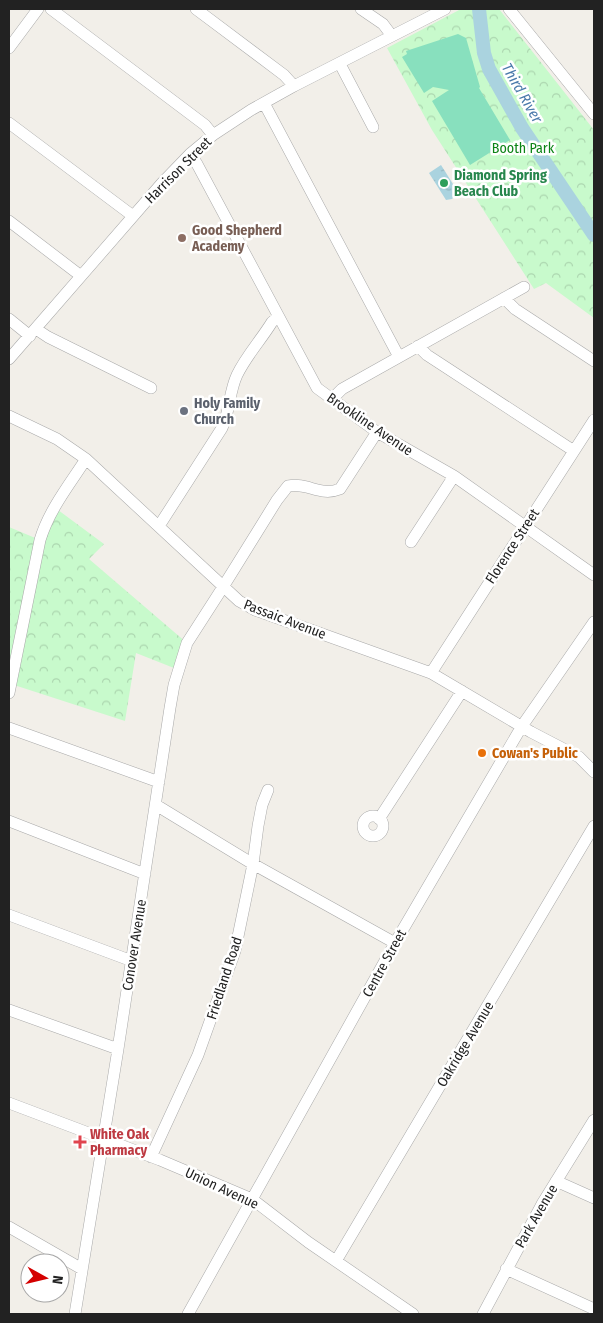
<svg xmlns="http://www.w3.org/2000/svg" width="603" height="1323" font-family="'Fira Sans Condensed',sans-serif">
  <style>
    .park { fill: url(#park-crowns) }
    .pitch { fill: #88e0be }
    .water { fill: url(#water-ripples) }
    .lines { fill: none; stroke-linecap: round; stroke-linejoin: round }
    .river { stroke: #aad3df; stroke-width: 14 }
    .minor-casing { stroke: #a9a9a9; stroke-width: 12 }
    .minor { stroke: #fff; stroke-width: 11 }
    .leisure-dot { fill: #2e9e5b; stroke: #fff; stroke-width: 2 }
    .education-dot { fill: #8d6e63; stroke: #fff; stroke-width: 2 }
    .worship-dot { fill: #6b7280; stroke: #fff; stroke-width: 2 }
    .food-dot { fill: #e8710a; stroke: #fff; stroke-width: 2 }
    .health-dot { fill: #e0444e; stroke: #fff; stroke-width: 2 }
    .labels { text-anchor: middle; stroke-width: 5; stroke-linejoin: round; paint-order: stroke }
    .park-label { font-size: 14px; fill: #0c8416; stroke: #fff }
    .street-label { font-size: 14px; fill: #222; stroke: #fff }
    .leisure-label { font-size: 14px; font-weight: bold; fill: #27864d; stroke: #fff; text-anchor: start }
    .education-label { font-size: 14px; font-weight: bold; fill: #785e54; stroke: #fff; text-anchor: start }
    .worship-label { font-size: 14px; font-weight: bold; fill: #5b616d; stroke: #fff; text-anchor: start }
    .food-label { font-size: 14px; font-weight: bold; fill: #c56008; stroke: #fff; text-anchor: start }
    .health-label { font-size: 14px; font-weight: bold; fill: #be3a42; stroke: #fff; text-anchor: start }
    .water-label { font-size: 15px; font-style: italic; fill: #4a7aab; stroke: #fff }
  </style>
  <defs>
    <pattern id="park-crowns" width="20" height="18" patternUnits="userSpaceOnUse" patternTransform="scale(1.25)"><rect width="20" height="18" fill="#c8facc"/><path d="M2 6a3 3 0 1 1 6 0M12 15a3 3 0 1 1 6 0" fill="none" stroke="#acd6af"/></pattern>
    <pattern id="water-ripples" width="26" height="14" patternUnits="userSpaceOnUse" patternTransform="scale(1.25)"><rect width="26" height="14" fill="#aad3df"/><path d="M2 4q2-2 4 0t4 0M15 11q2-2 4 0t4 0" fill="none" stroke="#92b5bf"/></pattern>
  </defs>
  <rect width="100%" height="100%" fill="#f2efe9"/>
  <path class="park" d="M461,9H499L594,130V318L546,283L534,289L432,130L387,48Z
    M54,507L104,544L89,559L187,643L179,670L136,653L125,721L11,684L9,693V527L40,540Z"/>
  <path class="pitch" d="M458,34L466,38L480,87L479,88L510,140L470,165L432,101L449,90L433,87L424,93L402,57L407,54L406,51Z"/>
  <path class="water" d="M441,165L458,192L452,199L446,200L429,173Z"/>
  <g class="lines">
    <path class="river" d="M479,9L484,53L489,69L522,128L594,235"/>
    <g class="minor-casing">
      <path id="minor" d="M51,9L205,125L213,135
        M196,9L284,75L294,86
        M361,9L383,24L392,36
        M509,9L594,114
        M9,48L38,9
        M340,64L373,127
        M264,103L399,357
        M9,123L133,216
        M190,154L197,164L317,388L377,432L454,476L594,575
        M9,221L81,276
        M504,298L515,309L594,361
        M9,319L30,336
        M36,329L48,337L151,388
        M418,346L427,355L574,451
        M9,359L162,183L190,154L213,135L251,110L294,86L445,9
        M332,399L342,389L524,287
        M9,416L57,439L86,459L239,601L255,610L431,673L531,732L579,757L594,772
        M159,526L222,428C230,411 229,392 237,375C246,356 261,340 272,322L278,317
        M411,542L454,476
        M431,673L594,420
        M9,693L40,540C49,510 69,485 86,459
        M9,728L159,782
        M156,805L253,864L395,943
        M363 826a10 10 0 1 1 20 0a10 10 0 1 1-20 0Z
        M379,819L462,691
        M9,821L145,874
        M9,915L132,961
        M9,1010L118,1049
        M9,1103L160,1160L252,1199L308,1242L413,1314
        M151,1157L198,1055L235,951L253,864L258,826L262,805L268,790
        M556,1181L594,1198
        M9,1227L82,1269
        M336,1261L594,826
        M506,1269L594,1309
        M75,1314L118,1049L170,708L174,685L187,643L223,587L277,500L288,486C308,482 320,497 340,489L377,432
        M188,1314L395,943L522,726L594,622
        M483,1314L542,1204L594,1120"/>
    </g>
    <use href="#minor" class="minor"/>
  </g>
  <circle class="leisure-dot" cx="444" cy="183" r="5"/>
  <circle class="education-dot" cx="182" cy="238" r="5"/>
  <circle class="worship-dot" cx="184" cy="411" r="5"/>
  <circle class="food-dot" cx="482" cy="753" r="5"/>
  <path class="health-dot" d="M77.5 1134.5h5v5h5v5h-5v5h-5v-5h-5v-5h5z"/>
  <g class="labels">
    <g class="park-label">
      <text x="523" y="153">Booth Park</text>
    </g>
    <g class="street-label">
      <text transform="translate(178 170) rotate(-45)" y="5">Harrison Street</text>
      <text transform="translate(370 424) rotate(34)" y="5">Brookline Avenue</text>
      <text transform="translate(512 546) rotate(-57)" y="5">Florence Street</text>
      <text transform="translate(285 619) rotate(21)" y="5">Passaic Avenue</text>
      <text transform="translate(134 945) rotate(-81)" y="5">Conover Avenue</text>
      <text transform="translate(384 963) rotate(-61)" y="5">Centre Street</text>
      <text transform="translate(224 978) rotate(-72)" y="5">Friedland Road</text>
      <text transform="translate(465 1044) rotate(-59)" y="5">Oakridge Avenue</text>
      <text transform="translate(222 1188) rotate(25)" y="5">Union Avenue</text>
      <text transform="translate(536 1216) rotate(-60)" y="5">Park Avenue</text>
    </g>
    <g class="leisure-label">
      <text x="454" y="180">Diamond Spring<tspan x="454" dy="16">Beach Club</tspan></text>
    </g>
    <g class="education-label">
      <text x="192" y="235">Good Shepherd<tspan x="192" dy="16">Academy</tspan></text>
    </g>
    <g class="worship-label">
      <text x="194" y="408">Holy Family<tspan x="194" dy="16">Church</tspan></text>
    </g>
    <g class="food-label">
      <text x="492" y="758">Cowan's Public</text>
    </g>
    <g class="health-label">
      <text x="90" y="1139">White Oak<tspan x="90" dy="16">Pharmacy</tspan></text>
    </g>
    <g class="water-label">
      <text transform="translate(522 93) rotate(60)" y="5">Third River</text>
    </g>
  </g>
  <rect width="603" height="1323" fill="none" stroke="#222222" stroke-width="20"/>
  <g transform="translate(45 1278) rotate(98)"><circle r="24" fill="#ffffff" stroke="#a7a7a7"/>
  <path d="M0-4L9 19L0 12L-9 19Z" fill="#d40000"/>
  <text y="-8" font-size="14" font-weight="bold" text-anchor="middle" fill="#222222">N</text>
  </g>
</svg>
